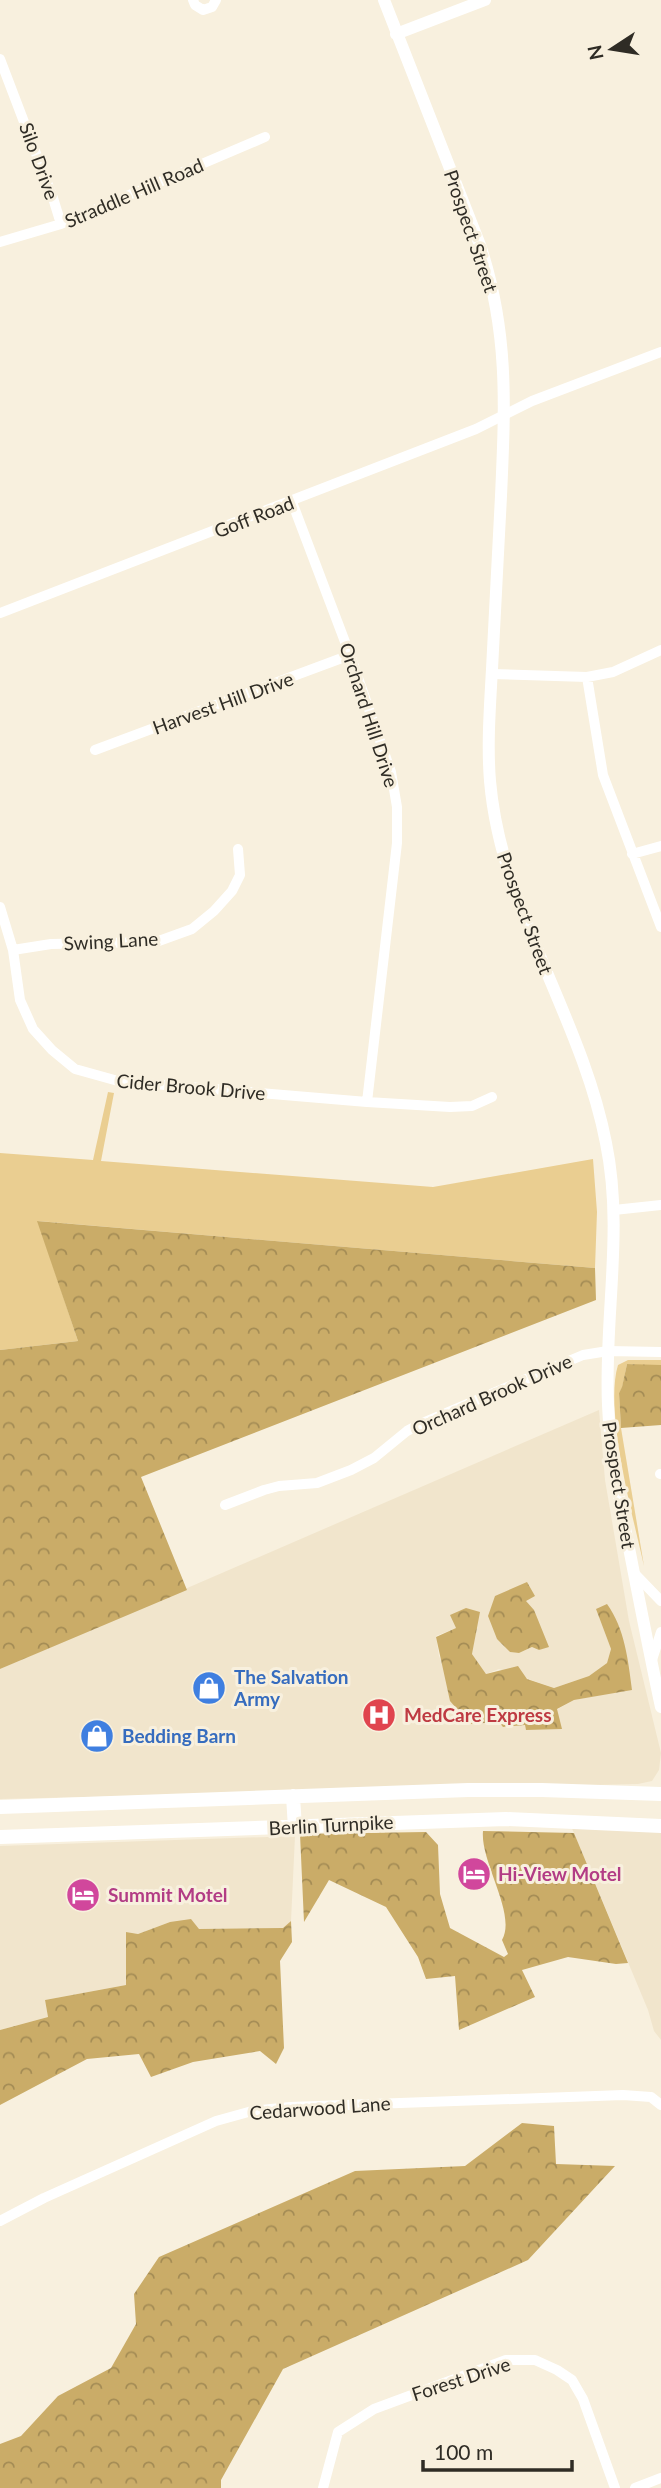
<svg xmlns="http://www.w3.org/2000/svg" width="661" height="2488" font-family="Lato,sans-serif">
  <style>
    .built { fill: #f1e5cc; fill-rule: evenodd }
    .green { fill: #eace91 }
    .forest { fill: url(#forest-crowns) }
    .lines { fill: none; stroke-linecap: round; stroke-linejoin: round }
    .minor { stroke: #fff; stroke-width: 10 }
    .major { stroke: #fff; stroke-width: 12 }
    .highway { stroke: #fff; stroke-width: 14 }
    .labels { text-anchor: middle; stroke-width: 6; stroke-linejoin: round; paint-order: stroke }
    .street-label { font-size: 19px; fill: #2f2c25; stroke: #f8f0de }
    .shop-label { font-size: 19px; font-weight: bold; fill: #366cbe; stroke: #f8f0de; text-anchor: start }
    .health-label { font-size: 19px; font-weight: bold; fill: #be3a42; stroke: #f8f0de; text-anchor: start }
    .hotel-label { font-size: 19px; font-weight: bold; fill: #b23c85; stroke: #f8f0de; text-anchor: start }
  </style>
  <defs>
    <pattern id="forest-crowns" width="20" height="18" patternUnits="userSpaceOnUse" patternTransform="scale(1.75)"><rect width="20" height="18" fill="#caac68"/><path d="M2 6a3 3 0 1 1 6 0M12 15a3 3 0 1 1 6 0" fill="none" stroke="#a48c55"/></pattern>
  </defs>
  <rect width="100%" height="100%" fill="#f8f0de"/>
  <path class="built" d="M599,1410L605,1480L629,1621L661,1753L659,1770L652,1781L638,1784L0,1799V1669ZM527,1582L526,1600L532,1647L519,1653L510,1652L497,1638ZM596,1609L632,1689L574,1700L556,1710L561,1729H526L525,1725L504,1727L499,1722L470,1724L439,1656L436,1636L456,1628L451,1615L479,1612L472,1654L486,1674L499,1669L554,1688L589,1676L607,1663L611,1649Z
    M571,1826L661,1832V2040L654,2031L648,2010Z
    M295,1836L291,1921L283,1928L199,1929L170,1922L138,1934L126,1932V1985L45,2000L48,2017L0,2030V1846Z"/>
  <path class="green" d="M108,1092L114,1093L101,1161L433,1187L593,1159L597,1212L595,1268L38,1221L78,1341L0,1350V1153L93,1160Z
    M628,1360H661V1397L634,1364H627L622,1388L619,1393L621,1428L644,1566C633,1516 604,1411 618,1365Z"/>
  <path class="forest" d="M37,1221L595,1268L596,1300L141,1477L187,1590L0,1669V1350L78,1341Z
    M627,1364L661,1365V1425L621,1428L619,1393L622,1387Z
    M527,1582L535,1596L526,1601L534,1610L549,1647L539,1650L532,1647L519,1653L510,1652L497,1639L488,1616L495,1596Z
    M607,1604C625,1629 628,1660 632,1690L574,1700L557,1709L562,1729L526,1730L525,1725L503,1727L499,1722L470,1724L450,1701L436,1637L456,1628L450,1615L466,1608L480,1612L472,1654L486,1674L518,1666L527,1679L554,1688L589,1676L607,1663L611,1649L596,1609Z
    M483,1831L574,1833L628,1963L616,1964L568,1957L522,1970L535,1997L459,2030L455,1976L426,1979L418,1957L386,1907L329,1880L304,1922L300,1834L426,1832L438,1845L440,1894L450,1928L504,1957L508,1954L502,1940C517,1914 480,1862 483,1831Z
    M191,1919L199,1929L283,1928L291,1921L292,1942L280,1961L284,2048L276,2064L260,2051L193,2062L151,2077L139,2054L87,2059L0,2105V2030L48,2017L45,2000L126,1985V1932L138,1934L170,1922Z
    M522,2123L554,2126L556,2164L615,2166L528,2260L283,2369L221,2480V2488H0V2444L21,2436L58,2396L111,2368L136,2324L134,2294L159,2257L355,2171L465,2166Z"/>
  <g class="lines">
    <path class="minor" d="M193,0L195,5L203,10L212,7L216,0
      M0,59L53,198L61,224
      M0,242L61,224L265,137
      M292,502L350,655L391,772L397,807V843L367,1102
      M0,613L476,429L532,401L661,352
      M492,674L587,677L613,672L661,650
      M587,677L603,775L661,927
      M95,750L350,655
      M632,854L661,846
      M0,907L13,950L20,1000L33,1029L52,1050L75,1069L118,1081L367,1102L450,1107L472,1106L492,1097
      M13,950L51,944L156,942L192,929L214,911L232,891L240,875L238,849
      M614,1210L661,1205
      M660,1474H661
      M225,1505L264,1490L279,1486L317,1483L351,1470L374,1458L407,1431L420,1424L583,1355L608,1351L661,1352
      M635,1574L661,1601
      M652,1660L661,1632
      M0,2221L44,2198L216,2121L252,2111L290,2107L623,2095L651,2097L661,2105
      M323,2488L338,2432L374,2409L506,2360H535L557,2370L572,2380L583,2399L615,2488
      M635,2488L661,2478"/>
    <path class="major" d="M384,0L480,245C509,332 505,406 501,496C498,554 495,611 492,669C490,706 487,744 490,781C501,910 582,1018 606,1143C624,1230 604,1318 608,1405C610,1455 620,1504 630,1553C640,1604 650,1656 661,1707
      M396,34L485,0"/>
    <path class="highway" d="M293,1796L295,1828
      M0,1807L468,1790H542L661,1794
      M0,1837L506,1819L661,1826"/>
  </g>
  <defs>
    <g id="shop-disc" transform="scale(1.75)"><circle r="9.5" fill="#3f7fe0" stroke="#f8f0de"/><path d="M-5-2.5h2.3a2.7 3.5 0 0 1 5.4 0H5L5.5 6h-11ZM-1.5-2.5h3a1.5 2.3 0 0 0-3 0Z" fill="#fff"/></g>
    <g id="hospital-disc" transform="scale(1.75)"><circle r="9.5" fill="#e0444e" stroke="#f8f0de"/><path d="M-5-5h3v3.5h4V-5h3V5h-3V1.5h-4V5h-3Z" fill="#fff"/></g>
    <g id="hotel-disc" transform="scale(1.75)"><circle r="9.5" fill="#d1479c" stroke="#f8f0de"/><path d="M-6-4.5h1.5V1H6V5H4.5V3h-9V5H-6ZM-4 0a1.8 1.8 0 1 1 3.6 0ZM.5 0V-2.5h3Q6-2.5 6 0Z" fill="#fff"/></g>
  </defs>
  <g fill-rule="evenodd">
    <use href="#shop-disc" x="209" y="1688"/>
    <use href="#hospital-disc" x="379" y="1715"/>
    <use href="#shop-disc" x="97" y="1736"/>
    <use href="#hotel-disc" x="474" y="1874"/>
    <use href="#hotel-disc" x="83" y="1895"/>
  </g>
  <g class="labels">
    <g class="street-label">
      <text transform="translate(39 161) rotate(70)" y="7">Silo Drive</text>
      <text transform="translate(134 193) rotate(-23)" y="7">Straddle Hill Road</text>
      <text transform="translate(471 231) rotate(71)" y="7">Prospect Street</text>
      <text transform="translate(254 517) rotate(-21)" y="7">Goff Road</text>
      <text transform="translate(223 703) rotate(-20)" y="7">Harvest Hill Drive</text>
      <text transform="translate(369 715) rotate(72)" y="7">Orchard Hill Drive</text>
      <text transform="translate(525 913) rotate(70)" y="7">Prospect Street</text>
      <text transform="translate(111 941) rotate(-3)" y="7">Swing Lane</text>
      <text transform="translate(191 1087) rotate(5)" y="7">Cider Brook Drive</text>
      <text transform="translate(492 1395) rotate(-24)" y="7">Orchard Brook Drive</text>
      <text transform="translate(619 1485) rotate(81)" y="7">Prospect Street</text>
      <text transform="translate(331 1825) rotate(-3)" y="7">Berlin Turnpike</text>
      <text transform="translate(320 2108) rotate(-4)" y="7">Cedarwood Lane</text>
      <text transform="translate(461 2379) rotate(-18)" y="7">Forest Drive</text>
    </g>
    <g class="shop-label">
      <text x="234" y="1684">The Salvation<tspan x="234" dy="22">Army</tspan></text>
      <text x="122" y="1743">Bedding Barn</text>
    </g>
    <g class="health-label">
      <text x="404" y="1722">MedCare Express</text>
    </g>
    <g class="hotel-label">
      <text x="498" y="1881">Hi-View Motel</text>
      <text x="108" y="1902">Summit Motel</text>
    </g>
  </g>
  <g transform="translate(612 49) rotate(258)" stroke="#f8f0de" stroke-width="5" paint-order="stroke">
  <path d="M0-5L12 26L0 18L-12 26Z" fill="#2f2c25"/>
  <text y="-10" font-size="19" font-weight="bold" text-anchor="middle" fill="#2f2c25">N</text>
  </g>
  <path d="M423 2460v10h149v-10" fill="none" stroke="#2f2c25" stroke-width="3.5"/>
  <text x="434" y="2460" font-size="21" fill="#2f2c25" stroke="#f8f0de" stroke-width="5" paint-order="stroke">100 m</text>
</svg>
